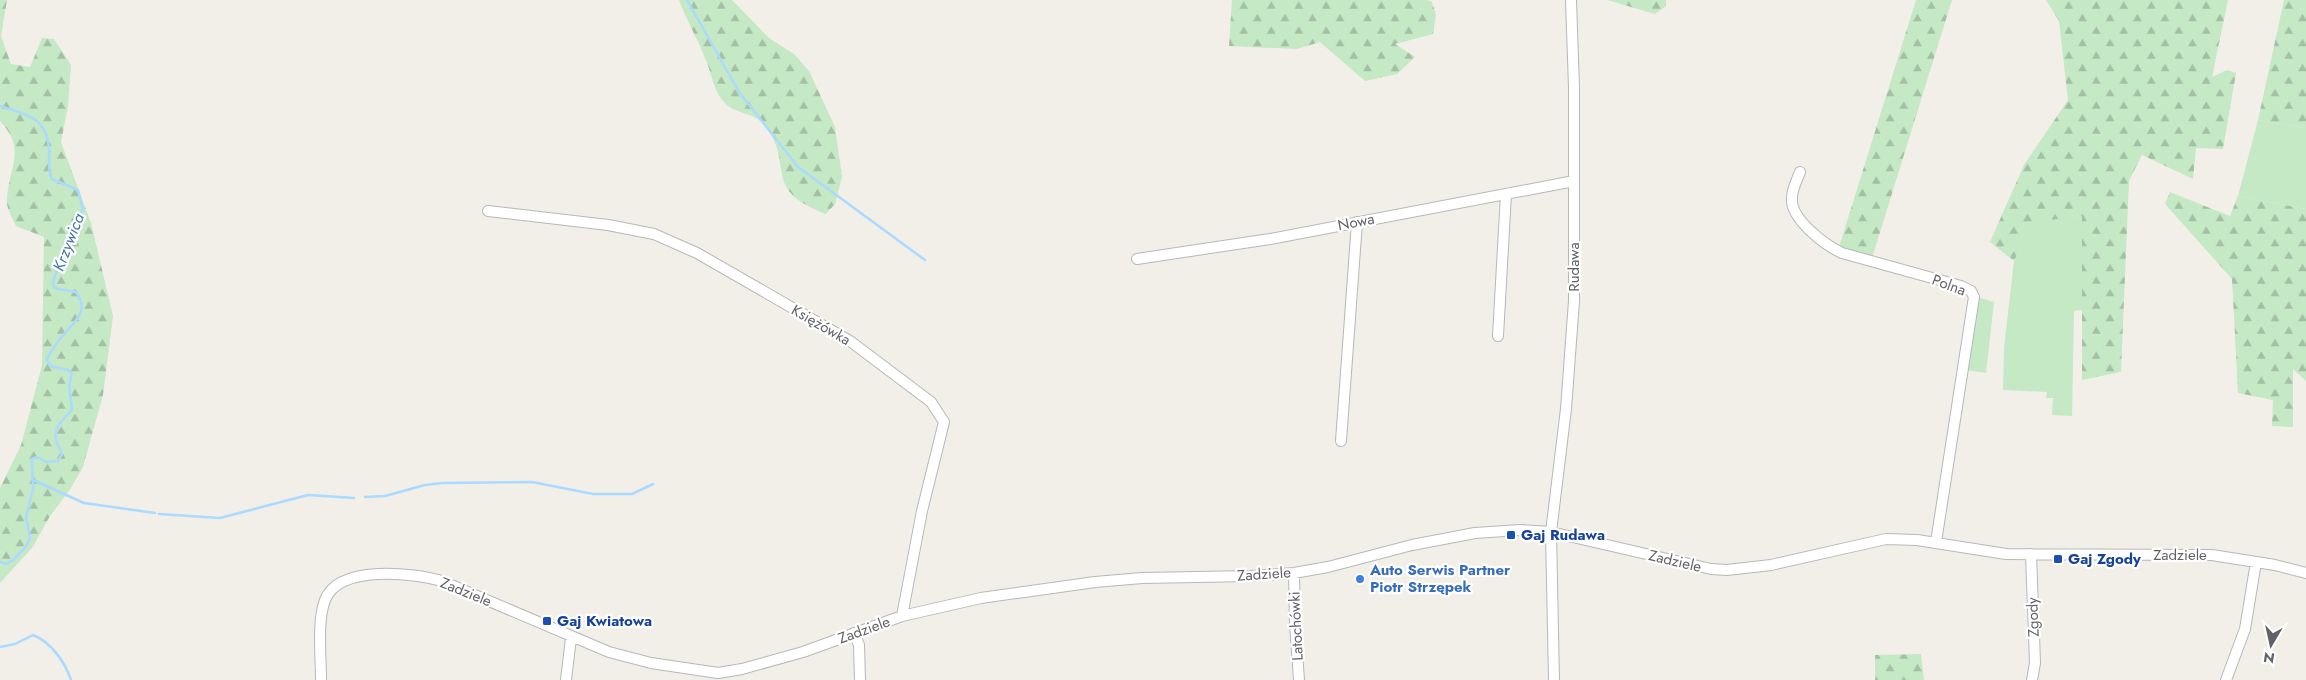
<svg xmlns="http://www.w3.org/2000/svg" width="2306" height="680" font-family="Jost,sans-serif">
  <style>
    .green { fill: #c5e8c5 }
    .forest { fill: url(#forest-firs) }
    .lines { fill: none; stroke-linecap: round; stroke-linejoin: round }
    .stream { stroke: #aadaff; stroke-width: 2.5 }
    .minor-casing { stroke: #b5b8bc; stroke-width: 12 }
    .minor { stroke: #fff; stroke-width: 10 }
    .transit-dot { fill: #1a4fb4; stroke: #fff; stroke-width: 2 }
    .shop-dot { fill: #3f7fe0; stroke: #fff; stroke-width: 2 }
    .labels { text-anchor: middle; stroke-width: 4.5; stroke-linejoin: round; paint-order: stroke }
    .street-label { font-size: 15px; fill: #5f6368; stroke: #fff }
    .transit-label { font-size: 15px; font-weight: bold; fill: #164399; stroke: #fff; text-anchor: start }
    .shop-label { font-size: 15px; font-weight: bold; fill: #366cbe; stroke: #fff; text-anchor: start }
    .water-label { font-size: 16px; font-style: italic; fill: #4174aa; stroke: #fff }
  </style>
  <defs>
    <pattern id="forest-firs" width="22" height="20" patternUnits="userSpaceOnUse" patternTransform="scale(1.25)"><rect width="22" height="20" fill="#c5e8c5"/><path d="M5 1l3.5 6h-7zM16 11l3.5 6h-7z" fill="#a3c0a4"/></pattern>
  </defs>
  <rect width="100%" height="100%" fill="#f1efe8"/>
  <path class="green" d="M2258,120L2306,128V209L2238,196Z
    M2082,216V310L2074,311L2072,416L2052,415L2053,398H2046L2047,392L2003,390L2004,348L2014,261L2033,221Z
    M1977,297L1994,302L1986,373L1965,370Z"/>
  <path class="forest" d="M0,0H7L1,36L11,64L30,67L42,38L54,39L71,65L68,106L61,142L91,223L113,316L103,395L83,467L69,491L50,516L32,548L0,583V488L21,445L42,365L44,237L16,226C13,219 8,211 7,204C6,170 29,152 0,121Z
    M679,0H732L769,38L794,54L809,71L835,127L842,177L835,204L826,214C761,189 795,168 766,126C756,113 736,114 726,104C714,93 713,78 707,63C699,41 687,22 679,0Z
    M1232,0H1427L1432,2L1436,15L1433,34L1395,44L1415,57L1397,74L1365,81L1320,42L1297,49L1229,46Z
    M1607,0H1666V6L1655,14Z
    M1916,0H1952L1872,258L1839,247Z
    M2046,0H2228L2212,77L2227,70L2236,73L2223,149L2196,148L2193,179L2142,155L2129,181L2121,372L2082,380V216L2033,222L2014,261L1990,242L2024,165L2068,100L2059,21Z
    M2284,0H2306V128L2258,120Z
    M2170,192L2230,216L2238,196L2306,209V381L2293,369V427L2272,426L2273,400L2238,393L2232,279L2165,204Z
    M1921,654L1924,680H1875V655Z"/>
  <g class="lines">
    <path class="stream" d="M687,0L739,92L798,167L925,260
      M0,106C25,115 46,115 49,148C50,160 47,169 52,179L78,190L83,210L71,226L53,282L54,288L76,292C89,311 77,319 65,333C59,340 51,351 47,359C51,370 58,367 68,370L72,374L69,385L72,410C63,420 51,428 57,443C58,447 61,449 62,454L58,461L46,462L37,457L32,459L33,489L26,517L30,538L25,548L13,560L6,564L0,562
      M33,480L84,503L155,513
      M365,497L385,496L425,485L443,483L532,482L593,494H632L653,484
      M159,514L220,518L308,495L354,498
      M0,647L15,644L33,635C51,642 65,662 71,680"/>
    <g class="minor-casing">
      <path id="minor" d="M1800,172C1797,180 1792,189 1792,198C1790,219 1825,245 1842,253L1961,286L1971,291L1974,297L1936,542
        M488,211L608,225L654,234L697,253L850,341L931,402L944,422L922,511L902,616
        M1137,259L1270,239L1574,181
        M1498,336L1506,194
        M1341,441L1357,222
        M2031,554L2035,663L2032,680
        M1294,573L1295,624L1299,680
        M854,633L859,645L860,680
        M321,680C321,657 317,621 325,600C339,564 413,573 442,581L609,652L651,663L718,673L742,669L803,652L902,616L981,598L1095,582L1142,578L1251,576L1294,573L1328,567L1412,545L1475,533L1520,530L1551,532L1711,569L1727,570L1771,565L1886,539L1917,540L2006,554L2212,555L2275,565L2306,573
        M566,680L571,638
        M1554,680L1551,532L1566,409L1574,301V87L1571,0
        M2226,680L2245,629L2256,562"/>
    </g>
    <use href="#minor" class="minor"/>
  </g>
  <g class="transit-dot">
    <rect x="1506" y="530" width="10" height="10" rx="2.5"/>
    <rect x="2053" y="554" width="10" height="10" rx="2.5"/>
    <rect x="542" y="616" width="10" height="10" rx="2.5"/>
  </g>
  <circle class="shop-dot" cx="1360" cy="579" r="5"/>
  <g class="labels">
    <g class="street-label">
      <text transform="translate(1356 222) rotate(-11)" y="5">Nowa</text>
      <text transform="translate(1574 267) rotate(-90)" y="5">Rudawa</text>
      <text transform="translate(1949 285) rotate(20)" y="5">Polna</text>
      <text transform="translate(821 325) rotate(30)" y="5">Księżówka</text>
      <text x="2180" y="560">Zadziele</text>
      <text transform="translate(1675 561) rotate(13)" y="5">Zadziele</text>
      <text transform="translate(1264 574) rotate(-4)" y="5">Zadziele</text>
      <text transform="translate(466 592) rotate(22)" y="5">Zadziele</text>
      <text transform="translate(2033 617) rotate(-92)" y="5">Zgody</text>
      <text transform="translate(1296 626) rotate(-93)" y="5">Latochówki</text>
      <text transform="translate(864 630) rotate(-20)" y="5">Zadziele</text>
    </g>
    <g class="transit-label">
      <text x="1521" y="540">Gaj Rudawa</text>
      <text x="2068" y="564">Gaj Zgody</text>
      <text x="557" y="626">Gaj Kwiatowa</text>
    </g>
    <g class="shop-label">
      <text x="1370" y="575">Auto Serwis Partner<tspan x="1370" dy="17">Piotr Strzępek</tspan></text>
    </g>
    <g class="water-label">
      <text transform="translate(68 242) rotate(-69)" y="6">Krzywica</text>
    </g>
  </g>
  <g transform="translate(2271 645) rotate(189)" stroke="#ffffff" stroke-width="4" paint-order="stroke">
  <path d="M0-4L9 19L0 12L-9 19Z" fill="#5f6368"/>
  <text y="-8" font-size="14" font-weight="bold" text-anchor="middle" fill="#5f6368">N</text>
  </g>
</svg>
